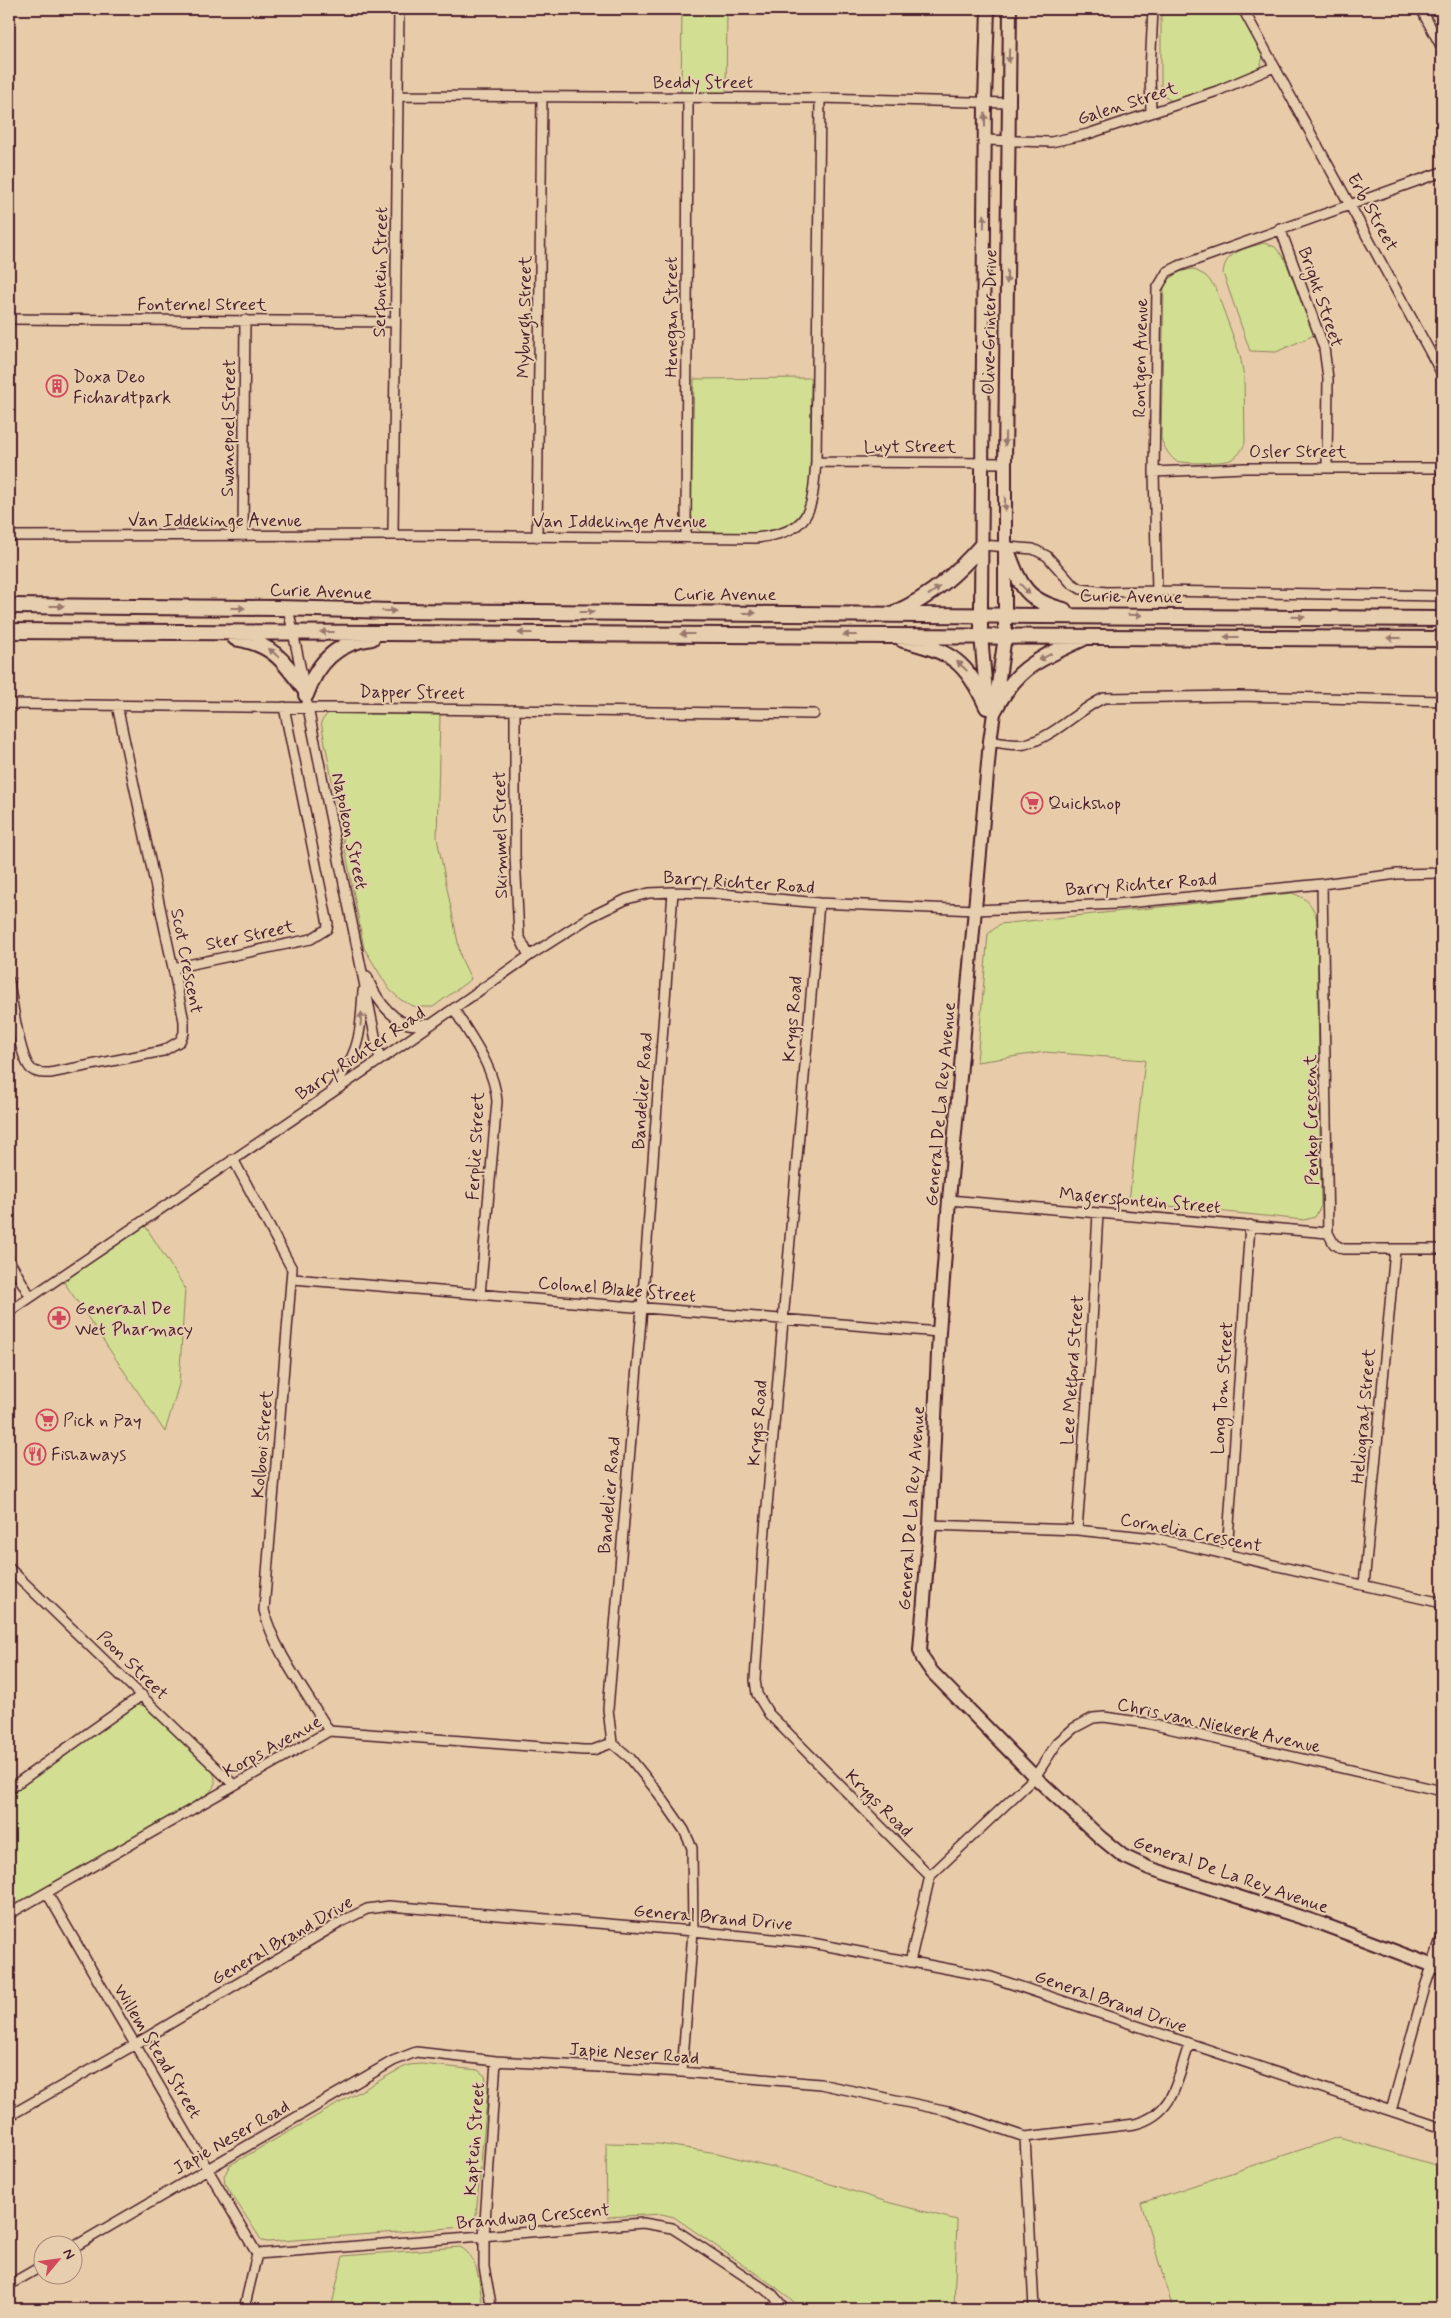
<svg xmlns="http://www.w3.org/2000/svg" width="1451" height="2318" font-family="Mynerve,sans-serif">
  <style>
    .green { fill: #d2df92; stroke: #8e7f5e }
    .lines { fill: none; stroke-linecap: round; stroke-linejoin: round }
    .street-casing { stroke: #4a1f2b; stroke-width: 12 }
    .secondary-casing { stroke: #4a1f2b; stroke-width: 16 }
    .primary-casing { stroke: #4a1f2b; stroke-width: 18 }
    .street { stroke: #e6ceae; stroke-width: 9 }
    .secondary { stroke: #e6ceae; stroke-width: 12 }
    .primary { stroke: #e6ceae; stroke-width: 14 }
    .oneway { fill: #98766c }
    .labels { text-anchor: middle; stroke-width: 4; stroke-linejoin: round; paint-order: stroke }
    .street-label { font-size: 18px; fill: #4a1f2b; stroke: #e6ceae }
    .poi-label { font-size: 18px; fill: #4a1f2b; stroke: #e6ceae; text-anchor: start }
  </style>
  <rect width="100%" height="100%" fill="#e8cca9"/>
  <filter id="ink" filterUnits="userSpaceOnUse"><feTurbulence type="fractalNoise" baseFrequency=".02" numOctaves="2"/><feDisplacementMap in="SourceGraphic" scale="10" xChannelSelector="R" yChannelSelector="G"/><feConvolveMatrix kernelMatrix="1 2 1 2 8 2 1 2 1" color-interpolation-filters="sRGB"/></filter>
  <g filter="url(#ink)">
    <path class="green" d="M682,9H727L726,95H681Z
      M1161,9H1241L1261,45L1263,57L1259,69L1248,76L1180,102C1170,101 1165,99 1161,89Z
      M1264,243L1275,247L1285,259L1314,335L1276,352L1250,351L1223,273C1225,251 1245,249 1264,243Z
      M1193,269L1206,276L1215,287L1240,355L1244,377L1245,443C1242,450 1238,457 1230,460C1223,463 1183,464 1176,461C1168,455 1165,448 1161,439L1164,286C1172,274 1180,271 1193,269Z
      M811,378L810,492C807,502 805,513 797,520C776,539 729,532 702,532L695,527L691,515L694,379Z
      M328,713L440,715L437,838L461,958L471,979L433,1007H416L401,1000L389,989L364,948L321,722Z
      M1292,893C1308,899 1313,905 1317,920L1321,1206L1315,1217L1304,1220L1129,1202L1145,1060L1045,1052L977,1062L988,934L1000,924Z
      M144,1224L185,1288L179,1384L165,1432L62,1279Z
      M136,1705L146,1706L213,1772C217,1782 215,1786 208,1794L9,1909V1791Z
      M421,2064L478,2070L485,2076L488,2089L476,2215L471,2222L462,2227L268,2242L262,2241L225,2184L224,2176L230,2165L398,2070L409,2065Z
      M1339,2137L1442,2167V2309H1173L1141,2203Z
      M606,2143L659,2144L717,2153L796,2173L887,2202L957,2220L954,2309H798L792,2300L777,2288L674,2217L662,2214L607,2217Z
      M460,2247C481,2258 479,2288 483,2309H331L343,2256Z"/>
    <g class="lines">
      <g class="street-casing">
        <path id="street" d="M1243,9L1442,374
          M1421,9L1442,48
          M398,96L820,98L1008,103
          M1151,113L1150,71L1153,9
          M985,140L1051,142L1088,134L1217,91L1274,67
          M1280,228L1324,348L1328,378L1327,467
          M9,319L395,322
          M816,462L1005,463
          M1154,472L1244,468H1442
          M393,535L399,9
          M9,536L393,535L755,538C812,532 812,511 816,462L820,98
          M243,536L245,320
          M537,537L542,97
          M686,537L688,98
          M982,545L1033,549L1047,556L1071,583L1081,589L1106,592L1157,591L1442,596
          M1157,591L1154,472L1157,289L1167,272L1179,266L1442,172
          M288,608L304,685
          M307,703L380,1060
          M9,704L814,714
          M515,710V855L519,936L529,956
          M990,741C1001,743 1014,746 1025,744C1055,737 1077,710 1104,698L1239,696L1442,701
          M1322,884L1328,1233L1334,1244L1343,1249H1442
          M673,892L642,1308L608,1709L612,1743L630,1758L659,1794L684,1830L692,1848L693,1931L682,2072
          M819,903L764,1541L755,1680L757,1694L769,1714L930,1876
          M173,968L311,939L327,929L328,924L284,707
          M367,976C373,994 389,1018 408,1024C415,1026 424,1024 432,1024
          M9,981C12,1000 19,1057 31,1069C37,1074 44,1073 50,1073L163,1051L180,1041L184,1033V1021L173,968L117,705
          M454,1009C471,1038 494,1066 497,1101L480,1295
          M332,1090C360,1050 360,1038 363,991
          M233,1159L292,1269L264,1610C273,1650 308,1695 329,1731
          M949,1200L1328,1233
          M9,1260L30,1296
          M293,1279L939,1332
          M9,1312L380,1060L529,956L590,917L627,899L649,893L673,892L712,893L819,903L975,910L1117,904L1322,884L1397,874L1442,873
          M930,1525L1077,1530L1154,1538L1442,1603
          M1077,1530L1090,1359L1098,1213
          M1227,1553L1250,1225
          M9,1568L234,1785
          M1364,1585L1395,1250
          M9,1789L142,1695
          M47,1893L257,2254L244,2309
          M9,1914L329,1731L583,1750H593L612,1743
          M910,1962L930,1876L1035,1777L1057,1743L1074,1728L1093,1718L1104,1717L1146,1723L1442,1791
          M1391,2111L1425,1987L1442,1937
          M9,2116L134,2045L341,1922L367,1909L389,1906L693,1931L812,1943L991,1977L1442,2128
          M1025,2137L1034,2309
          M72,2248L393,2061L416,2052L496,2061L682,2072L820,2084L948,2111L1025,2137L1135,2124C1175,2114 1177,2079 1189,2045
          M257,2254L643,2223L672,2228L683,2235L772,2294L785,2309
          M9,2285L42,2266
          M492,2309L484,2267V2236L496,2061"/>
      </g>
      <g class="secondary-casing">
        <path id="secondary" d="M1010,9L1005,463V636L990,741L949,1200L939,1332L930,1525L920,1650L923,1659L932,1672L1035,1777L1101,1838L1123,1856L1149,1868L1322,1924L1442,1969
          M987,704L981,635V604L985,101L988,9"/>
      </g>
      <g class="primary-casing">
        <path id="primary" d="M1005,545C1019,581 1022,600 1064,610
          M9,606L278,608L392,611L1442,619
          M897,612C932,596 957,573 982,545
          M9,631L1442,639
          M235,638C273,644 284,661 305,690
          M903,640C952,652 966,661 987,707
          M306,695C317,663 337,642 372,638
          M994,711C1018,664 1041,659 1086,637"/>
      </g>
      <use href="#street" class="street"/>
      <use href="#secondary" class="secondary"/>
      <use href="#primary" class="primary"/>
    </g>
    <defs><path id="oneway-solid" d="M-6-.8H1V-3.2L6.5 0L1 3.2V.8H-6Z" transform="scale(1.25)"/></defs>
    <g class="oneway">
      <use href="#oneway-solid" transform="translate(1009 56) rotate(91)"/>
      <use href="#oneway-solid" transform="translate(985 120) rotate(-90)"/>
      <use href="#oneway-solid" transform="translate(984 221) rotate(-89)"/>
      <use href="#oneway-solid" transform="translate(1007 277) rotate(91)"/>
      <use href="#oneway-solid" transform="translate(1005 439) rotate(91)"/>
      <use href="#oneway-solid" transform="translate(1005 504) rotate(90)"/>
      <use href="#oneway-solid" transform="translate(1025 589) rotate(46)"/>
      <use href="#oneway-solid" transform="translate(934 591) rotate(-36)"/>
      <use href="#oneway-solid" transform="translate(57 606)"/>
      <use href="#oneway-solid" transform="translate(238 608)"/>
      <use href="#oneway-solid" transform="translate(389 611) rotate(1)"/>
      <use href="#oneway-solid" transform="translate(587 612)"/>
      <use href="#oneway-solid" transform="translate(749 613)"/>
      <use href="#oneway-solid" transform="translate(1135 615) rotate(1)"/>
      <use href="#oneway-solid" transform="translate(1298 617) rotate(1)"/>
      <use href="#oneway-solid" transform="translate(327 632) rotate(-180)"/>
      <use href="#oneway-solid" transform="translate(525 633) rotate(-180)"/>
      <use href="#oneway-solid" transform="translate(687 634) rotate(-180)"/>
      <use href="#oneway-solid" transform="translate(850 635) rotate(-180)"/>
      <use href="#oneway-solid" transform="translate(1231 637) rotate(-180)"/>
      <use href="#oneway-solid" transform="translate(1394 638) rotate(-180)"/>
      <use href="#oneway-solid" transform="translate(274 653) rotate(-139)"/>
      <use href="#oneway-solid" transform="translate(1045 657) rotate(153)"/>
      <use href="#oneway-solid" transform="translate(962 666) rotate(-137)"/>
      <use href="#oneway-solid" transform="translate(361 1019) rotate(-86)"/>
    </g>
  </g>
  <defs>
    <g id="building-ring" transform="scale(1.125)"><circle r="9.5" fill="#e6ceae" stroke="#d1495b" stroke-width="1.5"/><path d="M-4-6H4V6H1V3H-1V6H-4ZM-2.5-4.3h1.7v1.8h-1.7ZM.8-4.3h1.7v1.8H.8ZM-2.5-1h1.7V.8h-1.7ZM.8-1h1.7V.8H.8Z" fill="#d1495b"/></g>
    <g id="supermarket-ring" transform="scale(1.125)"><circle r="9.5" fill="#e6ceae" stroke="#d1495b" stroke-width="1.5"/><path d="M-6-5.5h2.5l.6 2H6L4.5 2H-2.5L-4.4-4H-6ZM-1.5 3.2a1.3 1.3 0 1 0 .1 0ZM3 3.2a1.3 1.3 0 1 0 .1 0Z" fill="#d1495b"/></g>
    <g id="pharmacy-ring" transform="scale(1.125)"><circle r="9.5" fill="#e6ceae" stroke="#d1495b" stroke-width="1.5"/><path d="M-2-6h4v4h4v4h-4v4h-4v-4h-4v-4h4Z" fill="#d1495b"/></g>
    <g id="restaurant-ring" transform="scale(1.125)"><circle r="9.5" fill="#e6ceae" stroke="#d1495b" stroke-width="1.5"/><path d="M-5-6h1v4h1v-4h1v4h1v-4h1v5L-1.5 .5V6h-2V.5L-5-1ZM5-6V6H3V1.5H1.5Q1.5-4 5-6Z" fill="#d1495b"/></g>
  </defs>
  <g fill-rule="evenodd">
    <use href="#building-ring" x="57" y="386"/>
    <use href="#supermarket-ring" x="1032" y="803"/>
    <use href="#pharmacy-ring" x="59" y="1318"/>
    <use href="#supermarket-ring" x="47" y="1420"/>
    <use href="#restaurant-ring" x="35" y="1454"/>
  </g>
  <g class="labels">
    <g class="street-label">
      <text x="703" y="88">Beddy Street</text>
      <text transform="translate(1127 103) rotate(-18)" y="6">Galen Street</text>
      <text transform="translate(1373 212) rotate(61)" y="6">Erb Street</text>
      <text transform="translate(380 272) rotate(-89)" y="6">Serfontein Street</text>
      <text transform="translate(1321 297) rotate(71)" y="6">Bright Street</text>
      <text x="202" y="310">Fonternel Street</text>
      <text transform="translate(524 317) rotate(-89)" y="6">Myburgh Street</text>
      <text transform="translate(671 317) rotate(-90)" y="6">Henegan Street</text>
      <text transform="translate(989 322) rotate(-89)" y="6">Olive Grinter Drive</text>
      <text transform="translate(1140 358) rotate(-89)" y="6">Rontgen Avenue</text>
      <text transform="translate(228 428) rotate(-89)" y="6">Swanepoel Street</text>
      <text x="910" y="452">Luyt Street</text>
      <text x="1298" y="457">Osler Street</text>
      <text x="215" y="526">Van Iddekinge Avenue</text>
      <text x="620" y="527">Van Iddekinge Avenue</text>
      <text transform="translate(321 591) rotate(2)" y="6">Curie Avenue</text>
      <text x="725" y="600">Curie Avenue</text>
      <text transform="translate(1131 596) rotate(1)" y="6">Curie Avenue</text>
      <text transform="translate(412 692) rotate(1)" y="6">Dapper Street</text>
      <text transform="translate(350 831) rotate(78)" y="6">Napoleon Street</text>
      <text transform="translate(500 835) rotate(-91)" y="6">Skimmel Street</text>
      <text transform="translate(739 882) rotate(4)" y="6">Barry Richter Road</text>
      <text transform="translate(1141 884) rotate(-4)" y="6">Barry Richter Road</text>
      <text transform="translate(250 935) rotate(-12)" y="6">Ster Street</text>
      <text transform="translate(187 961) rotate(79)" y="6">Scot Crescent</text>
      <text transform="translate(792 1019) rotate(-85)" y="6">Krygs Road</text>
      <text transform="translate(360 1053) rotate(-34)" y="6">Barry Richter Road</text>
      <text transform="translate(642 1091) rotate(-86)" y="6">Bandelier Road</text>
      <text transform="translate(940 1104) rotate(-85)" y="6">General De La Rey Avenue</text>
      <text transform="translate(1311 1120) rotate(-91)" y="6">Penkop Crescent</text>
      <text transform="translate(475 1146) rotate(-87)" y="6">Ferplie Street</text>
      <text transform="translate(1140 1200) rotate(5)" y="6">Magersfontein Street</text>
      <text transform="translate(617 1289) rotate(5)" y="6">Colonel Blake Street</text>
      <text transform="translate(1072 1370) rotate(-86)" y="6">Lee Metford Street</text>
      <text transform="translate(1222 1388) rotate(-86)" y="6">Long Tom Street</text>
      <text transform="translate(1363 1416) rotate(-85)" y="6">Heliograaf Street</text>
      <text transform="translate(757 1423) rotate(-85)" y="6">Krygs Road</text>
      <text transform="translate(262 1444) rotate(-85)" y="6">Kolbooi Street</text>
      <text transform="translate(609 1495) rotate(-85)" y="6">Bandelier Road</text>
      <text transform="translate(911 1508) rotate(-86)" y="6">General De La Rey Avenue</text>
      <text transform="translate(1191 1532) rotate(11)" y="6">Cornelia Crescent</text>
      <text transform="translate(133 1665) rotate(44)" y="6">Poon Street</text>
      <text transform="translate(1219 1725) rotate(12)" y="6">Chris van Niekerk Avenue</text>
      <text transform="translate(272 1746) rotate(-29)" y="6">Korps Avenue</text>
      <text transform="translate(879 1803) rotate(45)" y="6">Krygs Road</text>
      <text transform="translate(1231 1874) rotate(19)" y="6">General De La Rey Avenue</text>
      <text transform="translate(713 1917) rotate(5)" y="6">General Brand Drive</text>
      <text transform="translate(282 1940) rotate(-30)" y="6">General Brand Drive</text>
      <text transform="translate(1111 2001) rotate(19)" y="6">General Brand Drive</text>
      <text transform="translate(158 2051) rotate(59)" y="6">Willem Stead Street</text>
      <text transform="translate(634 2053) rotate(4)" y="6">Japie Neser Road</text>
      <text transform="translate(231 2137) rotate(-30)" y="6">Japie Neser Road</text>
      <text transform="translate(474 2139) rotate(-86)" y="6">Kaptein Street</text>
      <text transform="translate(533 2216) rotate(-5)" y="6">Brandwag Crescent</text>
    </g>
    <g class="poi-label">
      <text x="73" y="382">Doxa Deo<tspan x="73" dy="21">Fichardtpark</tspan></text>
      <text x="1048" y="809">Quickshop</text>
      <text x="75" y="1314">Generaal De<tspan x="75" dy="21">Wet Pharmacy</tspan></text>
      <text x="63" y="1426">Pick n Pay</text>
      <text x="51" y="1460">Fishaways</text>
    </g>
  </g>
  <rect width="1451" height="2318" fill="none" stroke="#e6ceae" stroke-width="30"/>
  <rect x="15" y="15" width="1421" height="2288" fill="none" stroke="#4a1f2b" stroke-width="2" filter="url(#ink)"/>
  <g transform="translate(58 2260) rotate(61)"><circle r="24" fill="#e6ceae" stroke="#a8887a"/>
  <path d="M0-4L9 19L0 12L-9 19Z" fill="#d1495b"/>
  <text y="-8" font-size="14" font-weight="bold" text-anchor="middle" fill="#4a1f2b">N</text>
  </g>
</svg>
